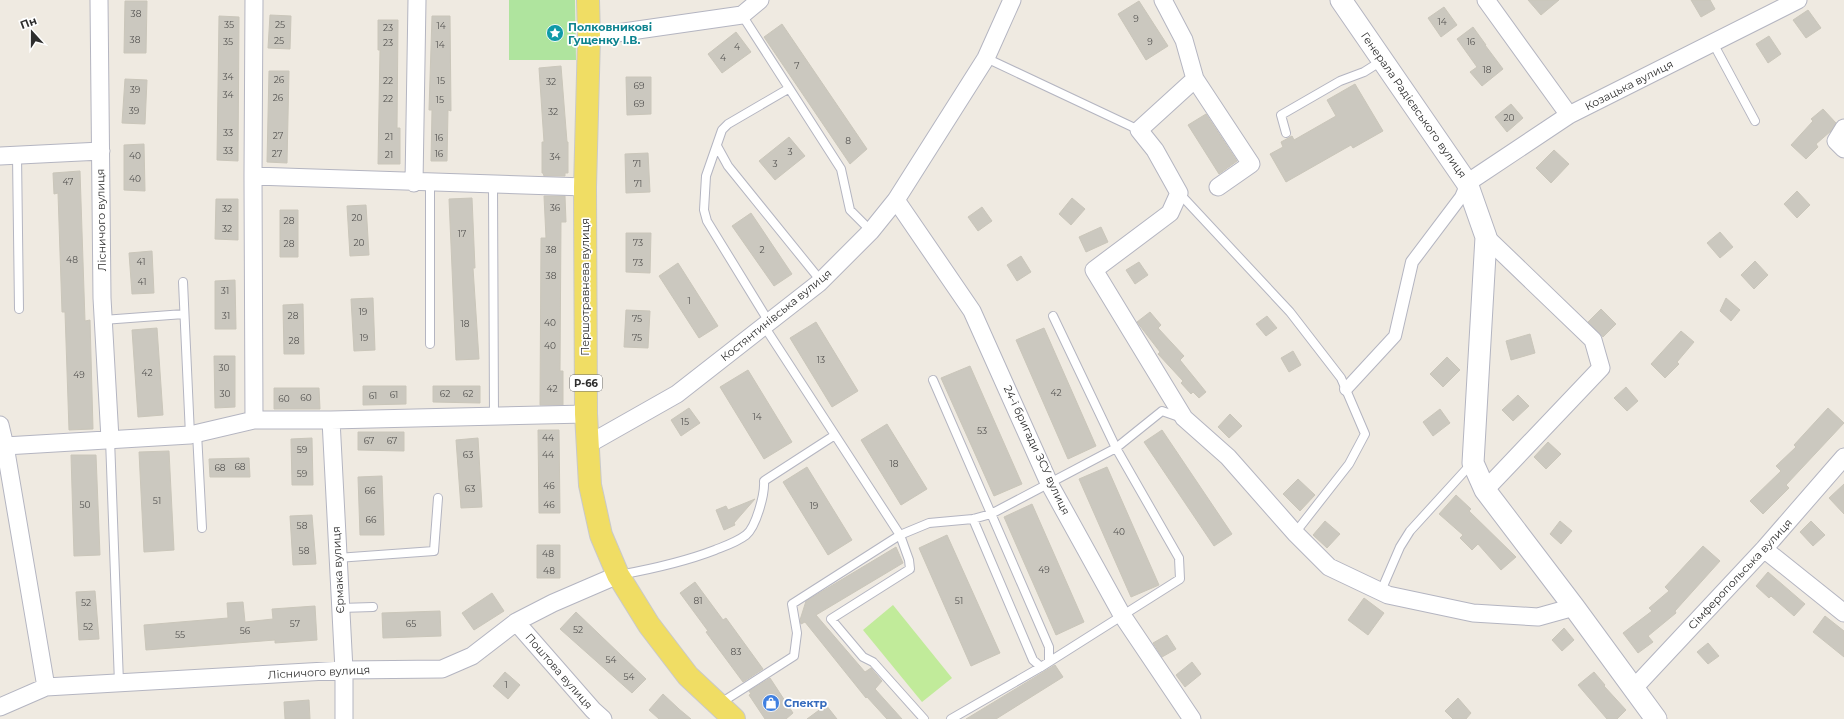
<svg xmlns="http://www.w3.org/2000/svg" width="1844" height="719" font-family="Montserrat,sans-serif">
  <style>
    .green { fill: #afe49e }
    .pitch { fill: #c1eb9a }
    .building { fill: #cbc8bf; stroke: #cac6ba }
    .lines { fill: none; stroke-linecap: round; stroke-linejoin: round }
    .service-casing { stroke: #b4b5c1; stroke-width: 10 }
    .pedestrian-casing { stroke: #b4b5c1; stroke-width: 14 }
    .minor-casing { stroke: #b4b5c1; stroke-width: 19 }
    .tertiary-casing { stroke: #b4b5c1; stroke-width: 23 }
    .primary-casing { stroke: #c9c9c9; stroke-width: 24 }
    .service { stroke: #fff; stroke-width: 8 }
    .pedestrian { stroke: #fff; stroke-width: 12 }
    .minor { stroke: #fff; stroke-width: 17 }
    .tertiary { stroke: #fff; stroke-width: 21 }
    .primary { stroke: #f0dd64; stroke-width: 22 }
    .labels { text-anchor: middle; stroke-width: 3.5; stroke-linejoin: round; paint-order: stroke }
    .number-label { font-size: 9px; fill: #555452 }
    .shield { fill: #fff; stroke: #6d6d6d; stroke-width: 1 }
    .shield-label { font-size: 10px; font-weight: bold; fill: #2e2e2e }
    .culture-label { font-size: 11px; font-weight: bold; fill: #0d838f; stroke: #fff; text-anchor: start }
    .street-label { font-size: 11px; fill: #2e2e2e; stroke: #fff }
    .shop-label { font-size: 11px; font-weight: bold; fill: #366cbe; stroke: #fff; text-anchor: start }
  </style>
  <rect width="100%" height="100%" fill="#efeae1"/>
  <path class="green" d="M509,0H575L576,60H509Z"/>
  <path class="pitch" d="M893,605L952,678L922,702L863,630Z"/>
  <path class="building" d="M1528,0H1559L1541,15Z
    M1691,0H1710L1715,9L1701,17Z
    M125,1H147L146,53H124Z
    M1139,1L1168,46L1146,60L1118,14Z
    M1444,7L1457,25L1441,37L1428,18Z
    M1808,10L1821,28L1806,38L1793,20Z
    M270,15L291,16L290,49L268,48Z
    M219,16L239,17L238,161L217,160Z
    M432,16H450L451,111L448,110L447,161H431L432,110H429Z
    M378,20H398L397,128H400V164H378L380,50H378Z
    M782,24L867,149L850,164L764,37Z
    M1473,27L1486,45H1485L1503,69L1482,86L1470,72L1477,67L1457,39Z
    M736,32L751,52L722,73L708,54Z
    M1769,36L1781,54L1768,63L1756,44Z
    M561,66L567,142H568V173H565V176H544L543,173H542V142H544L539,68Z
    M269,71H289L287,163L267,162Z
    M626,77H651V114L627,115Z
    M125,79L147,80L145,124L122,123Z
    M1355,84L1383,131L1353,148L1351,145L1286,182L1270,154L1283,147L1281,142L1292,136L1294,140L1336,116L1327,100Z
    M1511,104L1523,118L1507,132L1495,117Z
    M1823,109L1836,123L1831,131L1816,144L1818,147L1806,159L1791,145L1813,121L1811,119Z
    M1206,114L1237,161L1219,174L1188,125Z
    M789,137L805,156L775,180L759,161Z
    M144,144L145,191L124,190V145Z
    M1554,150L1569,164L1551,183L1536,168Z
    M648,153L650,192L626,193L625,154Z
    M80,171L85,321L90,320L93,429L69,430L65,312H62L58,193L54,194L53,173Z
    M1797,191L1810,205L1797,218L1784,204Z
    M544,196H565L566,222H561L560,371H563V405H540L541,238H546Z
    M472,198L475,268H473L479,359L456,360L449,199Z
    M1072,198L1085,209L1071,225L1059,214Z
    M216,199H238V240L215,239Z
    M366,205L369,255L350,256L347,206Z
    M982,207L992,221L978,231L968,217Z
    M280,210H298V257H280Z
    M751,213L792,274L774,286L732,226Z
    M1101,227L1108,242L1086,252L1079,237Z
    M1720,232L1733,247L1720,258L1707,243Z
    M626,233H651L650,273L626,272Z
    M152,251L154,293L132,294L129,253Z
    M1021,256L1031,272L1017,281L1007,265Z
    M1755,261L1768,275L1754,289L1741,275Z
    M1139,262L1148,275L1135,284L1126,270Z
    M678,263L718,326L699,338L659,276Z
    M235,280L236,329H215V281Z
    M373,298L375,350L354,351L351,299Z
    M1726,298L1740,310L1731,321L1720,311Z
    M303,304L304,354H284L283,305Z
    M1601,309L1616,324L1603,337L1588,322Z
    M626,310L650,311L648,348L624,347Z
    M1150,312L1161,325L1158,328L1184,356L1180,360L1206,392L1199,398L1193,392L1191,394L1181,383L1183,381L1158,354L1160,352L1137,322Z
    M1267,316L1277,328L1266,336L1256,324Z
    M816,322L858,391L832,407L790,338Z
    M157,328L163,415L138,417L132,330Z
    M1044,328L1096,446L1068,459L1016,340Z
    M1681,331L1694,342L1677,362L1679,364L1665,378L1651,364Z
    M1530,334L1535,353L1511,360L1506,341Z
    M1293,351L1301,365L1289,372L1281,358Z
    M214,356H235V407L215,408Z
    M1447,357L1460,370L1443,387L1430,374Z
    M970,366L1022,484L994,496L941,378Z
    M748,370L792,442L764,459L720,387Z
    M363,386H406V404L363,405Z
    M433,386H480V403L433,402Z
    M1626,387L1638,401L1627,411L1614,398Z
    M274,388H319L320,409H274Z
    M1518,395L1529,406L1513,421L1502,410Z
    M689,408L700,423L681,436L671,420Z
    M1828,408L1844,423L1786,485L1789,488L1763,514L1750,501L1781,471L1776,466L1796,447L1794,445Z
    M1440,409L1450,423L1433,436L1423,422Z
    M1230,414L1242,426L1229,438L1218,427Z
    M887,424L927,489L901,505L861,440Z
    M538,430H559L560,513H539Z
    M1162,430L1232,534L1214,546L1144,442Z
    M358,432H404V451L358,450Z
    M312,438L313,485H292L291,439Z
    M478,438L482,507L461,508L456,440Z
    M1548,442L1561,454L1546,469L1534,457Z
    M169,451L174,550L144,552L139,452Z
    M71,455H96L100,555L74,556Z
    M249,458L250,477H210L209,459Z
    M807,467L852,540L828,555L783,482Z
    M1107,467L1159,585L1131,597L1079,479Z
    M382,476L384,535H360L358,477Z
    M1298,479L1315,495L1300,511L1283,494Z
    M1844,484V514L1829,498Z
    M1456,495L1471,509L1469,511L1516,557L1501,570L1478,544L1472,550L1460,538L1463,535L1439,514Z
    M755,499L734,523L735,525L724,530L716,510L726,506L728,510Z
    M1032,504L1084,622L1056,635L1004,517Z
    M312,515L316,564L293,565L290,516Z
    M1325,521L1340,534L1327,548L1313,535Z
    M1560,521L1572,531L1561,544L1550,534Z
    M1811,521L1825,535L1813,546L1800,532Z
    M947,535L1000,653L971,666L919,548Z
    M537,545H560V578H537Z
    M1703,546L1720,561L1675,611L1676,613L1648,636L1653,642L1638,653L1623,633L1652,611L1649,608L1669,591L1665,587Z
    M896,547L903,563L816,615L865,672L871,668L882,681L875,689L902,719H887L867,697L866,698L805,622L801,624L800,620L806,601Z
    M1768,572L1805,604L1794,616L1771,596L1769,598L1756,586Z
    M695,582L723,620L726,618L763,669L743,682L706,632L708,631L680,593Z
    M95,591L99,639L79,640L76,592Z
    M492,593L504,611L474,630L462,613Z
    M1364,598L1384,613L1368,635L1348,620Z
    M243,602L245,622L273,619L272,609L315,606L317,640L275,643V640L146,650L144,625L228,618L227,603Z
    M440,611L441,636L383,638L382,613Z
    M576,612L646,679L632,693L560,629Z
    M1825,616L1844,631V657L1813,632Z
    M1564,628L1574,640L1562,651L1552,640Z
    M1167,635L1176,649L1162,657L1153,643Z
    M1708,643L1719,656L1708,664L1697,652Z
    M1192,662L1201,674L1185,687L1176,675Z
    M1055,665L1063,677L996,719H966Z
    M505,672L520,685L508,699L493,686Z
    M1594,672L1605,685L1604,686L1626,710L1617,719H1607L1578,685Z
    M770,678L793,713L786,719H765L749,695L751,694L749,691Z
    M663,694L679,709L691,719H659L649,710Z
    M1458,698L1471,713L1466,719H1453L1445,711Z
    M309,700L310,719H285L284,702Z
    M826,705L837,719H807Z"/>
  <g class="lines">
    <g class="service-casing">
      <path id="service" d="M742,15L841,169L850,210L871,231
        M1713,43L1755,121
        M986,58L1139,130
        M1286,133L1281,115L1340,81L1364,72L1383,60
        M717,146L728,166L821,281
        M17,155L19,309
        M493,185L494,417
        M1179,193L1290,312L1341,378L1365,434L1349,464L1295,533
        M183,282L190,435
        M103,320L184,314
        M769,322L707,221L704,210L706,176L722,130L728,124L788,89
        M764,326L900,535L909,560L910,569L831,619L863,657L873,662L924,719
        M430,344V183
        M933,380L1049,647V661
        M197,433L202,528
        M110,439L119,683
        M973,519L1033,660L1041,667
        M337,558L434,551L438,498
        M619,575C652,569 684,562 715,550C725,546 737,542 746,535C756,527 765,494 764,481L835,435
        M1381,591L1400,547L1410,531L1472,463
        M340,608L373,607
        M719,704L794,656L797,633L792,604L900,535L929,523L973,519L991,514L1116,448L1162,411L1182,418
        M951,719L1041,667L1180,579L1179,558L1116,448L1053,316"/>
    </g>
    <g class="pedestrian-casing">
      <path id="pedestrian" d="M1346,389L1395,336L1412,262L1461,197L1467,183"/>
    </g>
    <g class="minor-casing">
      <path id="minor" d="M99,0L102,298L110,439
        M1163,0L1184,40L1195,79L1139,130L1155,150L1179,193L1170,213L1094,270L1184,418L1228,457L1295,533L1329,567L1388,595L1473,613L1538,617L1574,607
        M1486,0L1569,115
        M589,37L742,15L760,0
        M1195,79L1251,164L1218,187
        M1844,128L1836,141L1844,149
        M0,156L101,151
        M253,176L585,187
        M414,183L417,0
        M1467,183L1569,115L1798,0
        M896,200L972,311L1049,483L1122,615L1192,719
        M254,420L253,176L254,0
        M331,420L344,670V719
        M0,425L5,446L46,687
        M587,445L677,394L819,283L871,231L896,200L986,58L1012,0
        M5,446L190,435L254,420H331L586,414
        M1485,490L1601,368L1593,340L1486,237
        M1764,549L1844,613
        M516,622L593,710L603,719
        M1633,689L1764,549L1844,457
        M0,707L46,687L344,670L442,669L472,656L516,622L553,603L618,575"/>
    </g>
    <g class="tertiary-casing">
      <path id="tertiary" d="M1341,0L1467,183L1486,237L1473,463L1485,490L1574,607L1656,719"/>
    </g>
    <g class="primary-casing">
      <path id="primary" d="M588,0L589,37L585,187L586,414L590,485L601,535L618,575L649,625L688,676L734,719"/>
    </g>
    <use href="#service" class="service"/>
    <use href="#pedestrian" class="pedestrian"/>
    <use href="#minor" class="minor"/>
    <use href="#tertiary" class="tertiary"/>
    <use href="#primary" class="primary"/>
  </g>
  <defs>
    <g id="sight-disc" transform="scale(0.9)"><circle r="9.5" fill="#0f9aa8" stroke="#fff"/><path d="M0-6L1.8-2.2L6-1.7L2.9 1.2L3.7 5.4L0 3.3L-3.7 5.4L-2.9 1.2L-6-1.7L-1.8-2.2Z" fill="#fff"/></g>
    <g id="shop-disc" transform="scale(0.9)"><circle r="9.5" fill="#3f7fe0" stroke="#fff"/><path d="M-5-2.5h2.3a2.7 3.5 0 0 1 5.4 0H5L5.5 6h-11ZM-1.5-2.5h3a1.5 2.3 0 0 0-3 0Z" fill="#fff"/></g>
  </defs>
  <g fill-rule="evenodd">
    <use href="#sight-disc" x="555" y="33"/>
    <use href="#shop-disc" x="771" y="703"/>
  </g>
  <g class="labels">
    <g class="number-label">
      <text x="136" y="17">38</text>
      <text x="1136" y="22">9</text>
      <text x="1442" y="25">14</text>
      <text x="229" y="28">35</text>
      <text x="280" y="28">25</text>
      <text x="441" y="29">14</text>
      <text x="388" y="31">23</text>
      <text x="135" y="43">38</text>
      <text x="279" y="44">25</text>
      <text x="228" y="45">35</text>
      <text x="1150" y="45">9</text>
      <text x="1471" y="45">16</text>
      <text x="388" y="46">23</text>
      <text x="440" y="48">14</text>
      <text x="737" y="50">4</text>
      <text x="723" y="61">4</text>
      <text x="797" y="69">7</text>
      <text x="1487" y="73">18</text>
      <text x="228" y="80">34</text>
      <text x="279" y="83">26</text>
      <text x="388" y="84">22</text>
      <text x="441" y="84">15</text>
      <text x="551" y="85">32</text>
      <text x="639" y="89">69</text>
      <text x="135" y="93">39</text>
      <text x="228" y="98">34</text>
      <text x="278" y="101">26</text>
      <text x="388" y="102">22</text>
      <text x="440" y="103">15</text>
      <text x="639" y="107">69</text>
      <text x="134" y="114">39</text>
      <text x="553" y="115">32</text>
      <text x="1509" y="121">20</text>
      <text x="228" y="136">33</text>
      <text x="278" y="139">27</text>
      <text x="389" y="140">21</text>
      <text x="439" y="141">16</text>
      <text x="848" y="144">8</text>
      <text x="228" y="154">33</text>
      <text x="790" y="155">3</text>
      <text x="277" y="157">27</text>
      <text x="439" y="157">16</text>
      <text x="389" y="158">21</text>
      <text x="135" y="159">40</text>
      <text x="555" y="160">34</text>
      <text x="637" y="167">71</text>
      <text x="775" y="167">3</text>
      <text x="135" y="182">40</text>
      <text x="68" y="185">47</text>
      <text x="638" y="187">71</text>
      <text x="555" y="211">36</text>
      <text x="227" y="212">32</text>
      <text x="357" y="221">20</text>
      <text x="289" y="224">28</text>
      <text x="227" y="232">32</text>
      <text x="462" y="237">17</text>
      <text x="359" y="246">20</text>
      <text x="638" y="246">73</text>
      <text x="289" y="247">28</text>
      <text x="551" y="253">38</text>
      <text x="762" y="253">2</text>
      <text x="72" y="263">48</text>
      <text x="141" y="265">41</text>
      <text x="638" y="266">73</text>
      <text x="551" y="279">38</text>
      <text x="142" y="285">41</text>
      <text x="225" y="294">31</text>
      <text x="689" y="304">1</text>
      <text x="363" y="315">19</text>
      <text x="226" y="319">31</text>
      <text x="293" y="319">28</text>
      <text x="637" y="322">75</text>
      <text x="550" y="326">40</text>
      <text x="465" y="327">18</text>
      <text x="364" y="341">19</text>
      <text x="637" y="341">75</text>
      <text x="294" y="344">28</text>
      <text x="550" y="349">40</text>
      <text x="821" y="363">13</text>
      <text x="224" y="371">30</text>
      <text x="147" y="376">42</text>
      <text x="79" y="378">49</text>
      <text x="552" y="392">42</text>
      <text x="1056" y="396">42</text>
      <text x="225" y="397">30</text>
      <text x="445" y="397">62</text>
      <text x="468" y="397">62</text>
      <text x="394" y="398">61</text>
      <text x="373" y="399">61</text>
      <text x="306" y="401">60</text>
      <text x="284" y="402">60</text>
      <text x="757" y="420">14</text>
      <text x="685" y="425">15</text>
      <text x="982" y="434">53</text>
      <text x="548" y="441">44</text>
      <text x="369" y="444">67</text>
      <text x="392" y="444">67</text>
      <text x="302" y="453">59</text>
      <text x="468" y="458">63</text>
      <text x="548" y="458">44</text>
      <text x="894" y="467">18</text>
      <text x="240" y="470">68</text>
      <text x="220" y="471">68</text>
      <text x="302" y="477">59</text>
      <text x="549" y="489">46</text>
      <text x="470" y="492">63</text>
      <text x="370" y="494">66</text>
      <text x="157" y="504">51</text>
      <text x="85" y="508">50</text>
      <text x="549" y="508">46</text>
      <text x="814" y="509">19</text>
      <text x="371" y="523">66</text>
      <text x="302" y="529">58</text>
      <text x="1119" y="535">40</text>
      <text x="304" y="554">58</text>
      <text x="548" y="557">48</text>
      <text x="1044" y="573">49</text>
      <text x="549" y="574">48</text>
      <text x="698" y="604">81</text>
      <text x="959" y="604">51</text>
      <text x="86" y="606">52</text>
      <text x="295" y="627">57</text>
      <text x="411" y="627">65</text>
      <text x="88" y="630">52</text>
      <text x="578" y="633">52</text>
      <text x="245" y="634">56</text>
      <text x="180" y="638">55</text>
      <text x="736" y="655">83</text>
      <text x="611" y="663">54</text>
      <text x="629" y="680">54</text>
      <text x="506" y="688">1</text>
    </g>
    <rect class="shield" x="570" y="375" width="32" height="16" rx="3"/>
    <g class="shield-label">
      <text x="586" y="387">Р-66</text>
    </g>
    <g class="culture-label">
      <text x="568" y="31">Полковникові<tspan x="568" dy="13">Гущенку І.В.</tspan></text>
    </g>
    <g class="street-label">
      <text transform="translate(1629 85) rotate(-27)" y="4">Козацька вулиця</text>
      <text transform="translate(1414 105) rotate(55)" y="4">Генерала Радієвського вулиця</text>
      <text transform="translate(101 220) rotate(-91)" y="4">Лісничого вулиця</text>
      <text transform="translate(585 287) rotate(-90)" y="4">Першотравнева вулиця</text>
      <text transform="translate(776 315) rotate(-39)" y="4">Костянтинівська вулиця</text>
      <text transform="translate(1037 450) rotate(65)" y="4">24-ї бригади ЗСУ вулиця</text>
      <text transform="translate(338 570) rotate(-93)" y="4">Єрмака вулиця</text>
      <text transform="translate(1740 574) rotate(-47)" y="4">Сімферопольська вулиця</text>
      <text transform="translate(559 671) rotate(49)" y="4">Поштова вулиця</text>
      <text transform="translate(319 672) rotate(-3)" y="4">Лісничого вулиця</text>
    </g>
    <g class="shop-label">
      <text x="784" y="707">Спектр</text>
    </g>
  </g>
  <g transform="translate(32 32) rotate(339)" stroke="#ffffff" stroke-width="3" paint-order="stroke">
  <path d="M0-3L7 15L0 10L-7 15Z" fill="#2e2e2e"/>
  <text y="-6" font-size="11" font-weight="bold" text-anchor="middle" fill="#2e2e2e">Пн</text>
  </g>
</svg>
